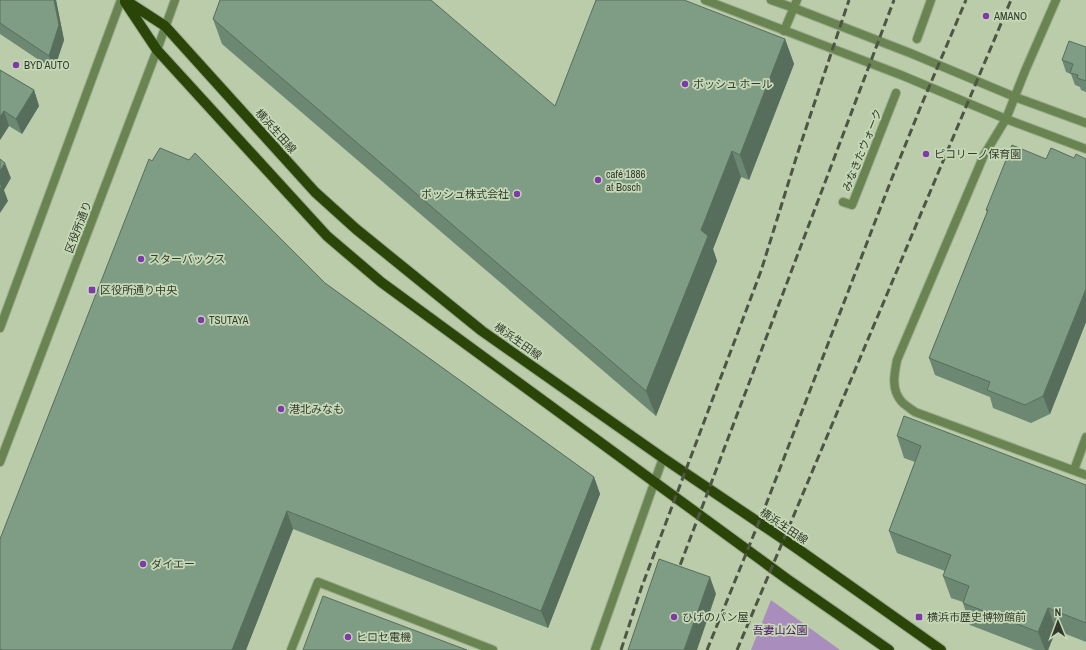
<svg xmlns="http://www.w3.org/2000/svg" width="1086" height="650" font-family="'Archivo Narrow','Noto Sans JP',sans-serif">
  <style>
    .green { fill: #a98ebd }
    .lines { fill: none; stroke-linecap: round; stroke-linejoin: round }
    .pedestrian-casing { stroke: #9aa98c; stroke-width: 10 }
    .minor-casing { stroke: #9aa98c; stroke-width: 10 }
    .tertiary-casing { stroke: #9aa98c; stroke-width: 10 }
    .primary-casing { stroke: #9aa98c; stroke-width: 12 }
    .pedestrian { stroke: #698351; stroke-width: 8 }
    .minor { stroke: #698351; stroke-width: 8 }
    .tertiary { stroke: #698351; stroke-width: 8 }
    .primary { stroke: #2b4509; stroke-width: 10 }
    .rail { stroke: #4d5644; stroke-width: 3; stroke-dasharray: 8 4; stroke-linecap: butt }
    .wall { fill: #6c8772 }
    .shaded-wall { fill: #586e5c }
    .building { fill: #7e9d84; stroke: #586e5c }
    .poi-dot { fill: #8138ab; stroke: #c6d9b7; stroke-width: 1.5 }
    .labels { text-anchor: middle; stroke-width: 3.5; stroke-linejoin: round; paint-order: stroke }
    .poi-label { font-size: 11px; fill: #343b2d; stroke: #c6d9b7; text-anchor: start }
    .street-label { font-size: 11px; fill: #343b2d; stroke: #c6d9b7 }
    .park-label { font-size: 11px; fill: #490d66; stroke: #c6d9b7 }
  </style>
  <rect width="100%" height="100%" fill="#baccaa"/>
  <path class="green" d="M771,600L840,650H751Z"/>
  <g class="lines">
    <g class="pedestrian-casing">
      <path id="pedestrian" d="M917,39L931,0
        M843,202L852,205L896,93"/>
    </g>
    <g class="minor-casing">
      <path id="minor" d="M291,650L318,582L493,650"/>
    </g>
    <g class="tertiary-casing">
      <path id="tertiary" d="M705,0L901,75L1006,119L1086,149
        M771,0L794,8L910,53L1015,97L1086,123
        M1056,0L1025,71L1006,119L984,155L897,360C894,375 891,390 902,402C906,406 911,409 915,412L1086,475
        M784,31L797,0
        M0,328L121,0
        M0,462L157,50L175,0
        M1074,470L1086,437
        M595,650L663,458"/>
    </g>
    <g class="primary-casing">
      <path id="primary" d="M125,0L165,26L315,192L356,229L482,331L663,458L795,547L941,650
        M125,2L157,50L327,236L381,282L787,579L889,650"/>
    </g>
    <use href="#pedestrian" class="pedestrian"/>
    <use href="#minor" class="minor"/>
    <use href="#tertiary" class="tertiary"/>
    <use href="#primary" class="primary"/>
    <path class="rail" d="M676,576L894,0
      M621,650L642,586L761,271L797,155L849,0
      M707,650L767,502L890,183L921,106L966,0
      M737,650L1011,0"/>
  </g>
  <path class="wall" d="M0,0H56L64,40L54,70L0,34Z
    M213,19L555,106L785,39L794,64L749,180L741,177L713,249L717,261L656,416L222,44Z
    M1086,47V92L1081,90L1080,87L1075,85L1071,74L1066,72L1062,60Z
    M0,70L34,90L39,106L22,134L9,126L0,140Z
    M1074,158L1086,159V322L1050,414L1031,423L993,408L990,397L935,375L929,358L987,212L986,210Z
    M325,283L594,477L600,494L548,628L293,529L246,650H0V539Z
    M897,436L1086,485V642L1056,630L1048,650H1035L970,625L963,603V602L951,598L943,576L945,571L897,553L889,531L915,462L904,458Z"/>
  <path class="shaded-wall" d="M54,0H56L64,40L54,70L49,56Z
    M785,39L794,64L749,180L740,155Z
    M34,90L39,106L22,134L16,119Z
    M4,111L9,126L0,140V117Z
    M732,151L741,177L713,249L717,261L656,416L646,391L701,230Z
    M5,163L11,178L4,190L8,201L0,213V171Z
    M1086,289V322L1050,414L1043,396Z
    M594,477L600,494L548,628L541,611Z
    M287,511L293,529L246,650H232Z
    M710,577L716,594L697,650H684Z
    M1048,608L1056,630L1048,650H1045L1038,632Z"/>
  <path class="building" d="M0,0H54L59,25L49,56L0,23Z
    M220,0H431L555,106L596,0H684L785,39L740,155L732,151L701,230L708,236L646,391L213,19Z
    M1069,41L1086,47V81L1077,78L1078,75L1070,73L1073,64L1062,60Z
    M0,70L34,90L16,119L4,111L0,117Z
    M1012,145L1046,159L1051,148L1074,158L1076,154L1086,159V289L1043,396L1025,405L987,390L990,382L929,358L988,210H986Z
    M160,148L189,160L195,153L325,283L594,477L541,611L287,511L232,650H2L0,649V539L149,159L152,161Z
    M0,159L5,163L0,171Z
    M0,184L2,186L0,189Z
    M904,416L1086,485V623L1048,608L1038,632L963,603L969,586L943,576L951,555L889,531L921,446L897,436Z
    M659,559L710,577L684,650H628Z
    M323,596L467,650H303Z"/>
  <g class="poi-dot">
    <circle cx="986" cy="16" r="4"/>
    <circle cx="16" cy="65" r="4"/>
    <circle cx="685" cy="84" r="4"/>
    <circle cx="926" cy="154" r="4"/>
    <circle cx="598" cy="180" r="4"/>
    <circle cx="517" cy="194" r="4"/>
    <circle cx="141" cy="259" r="4"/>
    <rect x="88" y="286" width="8" height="8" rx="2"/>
    <circle cx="201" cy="320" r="4"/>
    <circle cx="281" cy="409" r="4"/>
    <circle cx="143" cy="564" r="4"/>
    <circle cx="674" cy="617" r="4"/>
    <rect x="915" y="613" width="8" height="8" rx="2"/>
    <circle cx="348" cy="637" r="4"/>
  </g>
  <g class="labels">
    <g class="poi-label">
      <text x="994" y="20">AMANO</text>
      <text x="24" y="69">BYD AUTO</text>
      <text x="693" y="88">ボッシュ ホール</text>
      <text x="934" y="158">ピコリーノ保育園</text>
      <text x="606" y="178">café 1886<tspan x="606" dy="13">at Bosch</tspan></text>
      <text x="509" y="198" text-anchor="end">ボッシュ株式会社</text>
      <text x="149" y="263">スターバックス</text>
      <text x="100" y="294">区役所通り中央</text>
      <text x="209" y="324">TSUTAYA</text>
      <text x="289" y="413">港北みなも</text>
      <text x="151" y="568">ダイエー</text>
      <text x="682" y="621">ひげのパン屋</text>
      <text x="927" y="621">横浜市歴史博物館前</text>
      <text x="356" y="641">ヒロセ電機</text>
    </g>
    <g class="street-label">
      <text transform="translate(276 131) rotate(48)" y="4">横浜生田線</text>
      <text transform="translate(862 150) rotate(-68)" y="4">みなきたウォーク</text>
      <text transform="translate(78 227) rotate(-69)" y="4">区役所通り</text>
      <text transform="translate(518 341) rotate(35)" y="4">横浜生田線</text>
      <text transform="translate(784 526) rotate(34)" y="4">横浜生田線</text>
    </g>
    <g class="park-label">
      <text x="780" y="634">吾妻山公園</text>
    </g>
  </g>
  <g transform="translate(1058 622) rotate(359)" stroke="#c6d9b7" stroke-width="3" paint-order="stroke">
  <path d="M0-3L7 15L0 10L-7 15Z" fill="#343b2d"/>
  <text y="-6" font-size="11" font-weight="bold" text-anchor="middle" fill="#343b2d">N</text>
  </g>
</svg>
